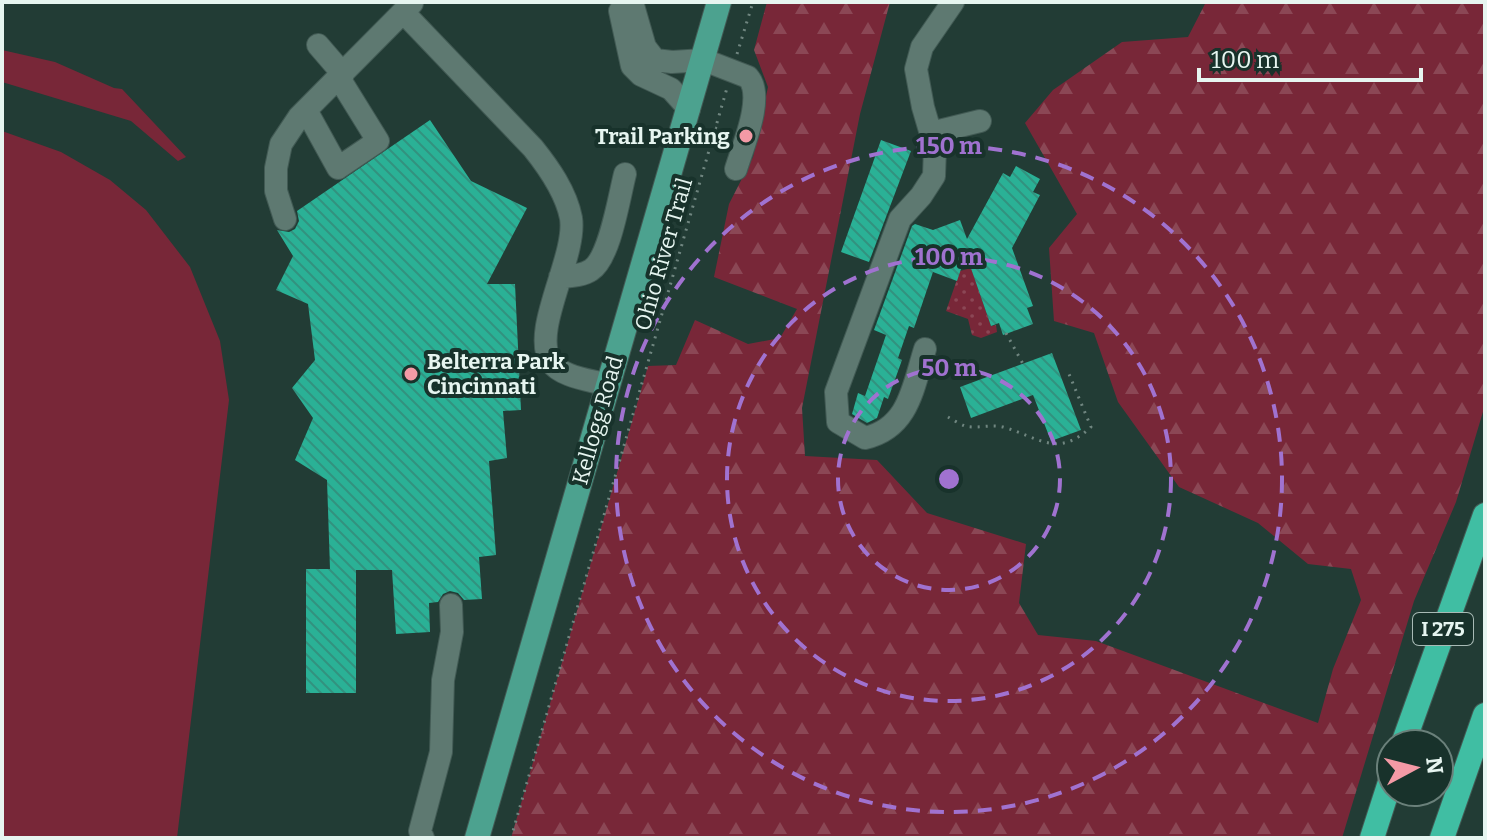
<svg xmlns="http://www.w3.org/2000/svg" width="1487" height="840" font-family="Bitter,serif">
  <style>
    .green { fill: #782738 }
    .forest { fill: url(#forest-firs) }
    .park { fill: url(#park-dots) }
    .building { fill: url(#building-back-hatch) }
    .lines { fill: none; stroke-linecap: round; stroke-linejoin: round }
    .minor-casing { stroke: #425a54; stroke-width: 24 }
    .major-casing { stroke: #425a54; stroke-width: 26 }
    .highway-casing { stroke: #425a54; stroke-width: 26 }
    .path { stroke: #708680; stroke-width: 3; stroke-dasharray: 2 6; stroke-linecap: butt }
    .minor { stroke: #5e7971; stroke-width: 22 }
    .major { stroke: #4ca28f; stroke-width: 24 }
    .highway { stroke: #40bea3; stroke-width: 24 }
    .ring { fill: none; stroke: #a072d0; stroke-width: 4; stroke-dasharray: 14 10 }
    .poi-dot { fill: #f49aa6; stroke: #18322b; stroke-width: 3 }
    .labels { text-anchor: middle; stroke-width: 8; stroke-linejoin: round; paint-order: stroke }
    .shield { fill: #18322b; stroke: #a8bab5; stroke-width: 2 }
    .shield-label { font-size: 20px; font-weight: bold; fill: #e6f5f0 }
    .poi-label { font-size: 22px; font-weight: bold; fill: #e6f5f0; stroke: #18322b; text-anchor: end }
    .street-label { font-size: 22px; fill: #e6f5f0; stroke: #18322b }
    .centre { fill: #a072d0; stroke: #18322b; stroke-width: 4 }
    .ring-label { font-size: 24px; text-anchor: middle; font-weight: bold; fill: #a072d0; stroke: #18322b; stroke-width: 8; stroke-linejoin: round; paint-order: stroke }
  </style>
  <defs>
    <pattern id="forest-firs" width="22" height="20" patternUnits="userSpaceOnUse" patternTransform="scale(2)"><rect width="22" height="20" fill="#782738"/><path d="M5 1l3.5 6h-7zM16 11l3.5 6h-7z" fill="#8b4755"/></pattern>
    <pattern id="park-dots" width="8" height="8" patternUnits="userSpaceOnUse" patternTransform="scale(2)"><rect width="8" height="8" fill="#782738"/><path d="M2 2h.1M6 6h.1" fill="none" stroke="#8b4755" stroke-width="1.8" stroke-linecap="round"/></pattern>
    <pattern id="building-back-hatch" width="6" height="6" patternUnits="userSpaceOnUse" patternTransform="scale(2)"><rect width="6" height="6" fill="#2ab196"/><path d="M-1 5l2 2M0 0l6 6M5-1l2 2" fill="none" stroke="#32927f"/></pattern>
  </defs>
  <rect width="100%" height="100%" fill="#223c35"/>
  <path class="green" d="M2,50L55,62L114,88L122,89L186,157L178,161L131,121L2,82Z
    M2,131L61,152L110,180L146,210L190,267L220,341L229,400L177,838H2Z"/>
  <path class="forest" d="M767,2H890L860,114L802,408L805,456L877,460L927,513L1026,544L1019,603L1038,635L1096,641L1318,723L1333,669L1361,600L1351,569L1308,564L1258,523L1179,487L1118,402L1094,333L1054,321L1049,248L1077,214L1025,123L1053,90L1122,42L1188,37L1206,2H1485V405L1456,502L1414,601L1342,838H511L648,366L676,365L695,320L748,344L780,338L797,309L714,277L729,204L753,157L768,87L754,50Z"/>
  <path class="park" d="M971,268L991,326L996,325L997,332L981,338L972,335L968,319L946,311L960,271Z"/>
  <path class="building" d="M430,120L471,181L527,208L487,284H515L521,410L503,411L507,458L489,461L496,555L479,557L482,599L464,600L458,593L450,591L443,594L438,602L429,603L430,632L396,634L392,570H356V693H306V569H330L327,480L295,460L313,418L292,388L315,360L308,304L276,290L293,256L277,230L289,232L295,229L299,221L297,211Z
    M881,140L911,151L869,262L841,252Z
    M1016,166L1040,179L1033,192L1040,195L1012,248L1033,306L1027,308L1033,324L1003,335L999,323L991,326L966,254L957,281L933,272L914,328L909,326L898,358L902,360L888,399L884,397L877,418L867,423L852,414L858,393L865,396L886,335L874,330L912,226L915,224L933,230L960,220L967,239L1003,173L1010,177Z
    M1052,353L1081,430L1051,441L1033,395L971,418L960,387Z"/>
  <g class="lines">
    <g class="minor-casing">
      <path id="minor" d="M632,2L645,47L655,60L672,62L704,60L748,77C765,96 743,146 736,169
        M620,11L632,66L641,75L671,89L689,109
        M403,12L533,148C549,168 566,192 571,218C577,257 530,331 551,362C561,377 591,380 607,385
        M318,45L343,74
        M306,110L338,168L378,141L339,78
        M931,133L980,121
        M285,219L276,191V168L281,144L299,117L412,3
        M560,277C571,276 582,276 591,270C610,258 619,197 625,174
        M925,349C913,387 909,428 865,438L838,422L836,392L900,219L921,196L934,176L935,148L923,107L916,69L922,47L953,2
        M423,838L420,831L441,752L443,680L452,632L451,605"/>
    </g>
    <g class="major-casing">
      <path id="major" d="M477,838L719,2"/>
    </g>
    <g class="highway-casing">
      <path id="highway" d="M1403,744L1485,515
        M1372,838L1391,779
        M1442,838L1485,715"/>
    </g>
    <path class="path" d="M737,54L753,2
      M715,128L727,132
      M1006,333L1023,364
      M948,417C953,420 960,424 965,426C977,429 991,424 1003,427C1039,437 1057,459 1091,427L1069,374
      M511,838L727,88"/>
    <use href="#minor" class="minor"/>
    <use href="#major" class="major"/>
    <use href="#highway" class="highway"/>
  </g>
  <g class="ring">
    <circle cx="949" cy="479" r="111"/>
    <circle cx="949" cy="479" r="222"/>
    <circle cx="949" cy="479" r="333"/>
  </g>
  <g class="poi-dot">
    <circle cx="746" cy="136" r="8"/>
    <circle cx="411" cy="374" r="8"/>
  </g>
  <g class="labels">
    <rect class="shield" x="1413" y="613" width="60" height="32" rx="6"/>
    <g class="shield-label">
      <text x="1443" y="636">I 275</text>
    </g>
    <g class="poi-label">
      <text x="730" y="144">Trail Parking</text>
      <text x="427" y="369" text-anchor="start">Belterra Park<tspan x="427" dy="25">Cincinnati</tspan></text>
    </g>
    <g class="street-label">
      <text transform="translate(663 254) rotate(-74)" y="8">Ohio River Trail</text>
      <text transform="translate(597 420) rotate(-74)" y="8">Kellogg Road</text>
    </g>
  </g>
  <circle cx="949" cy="479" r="12" class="centre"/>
  <g class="ring-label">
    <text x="949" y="154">150 m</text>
    <text x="949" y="265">100 m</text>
    <text x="949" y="376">50 m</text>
  </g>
  <rect width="1487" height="840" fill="none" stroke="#e6f5f0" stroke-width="8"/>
  <g transform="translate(1415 768) rotate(83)"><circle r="38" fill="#18322b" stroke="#6a807a" stroke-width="2"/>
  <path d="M0-6L14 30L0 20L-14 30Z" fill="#f49aa6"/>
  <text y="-12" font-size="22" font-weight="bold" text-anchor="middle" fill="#e6f5f0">N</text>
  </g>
  <path d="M1199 68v12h222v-12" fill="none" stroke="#e6f5f0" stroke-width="4"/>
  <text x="1211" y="68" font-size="24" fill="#e6f5f0" stroke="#18322b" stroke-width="6" paint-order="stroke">100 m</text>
</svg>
